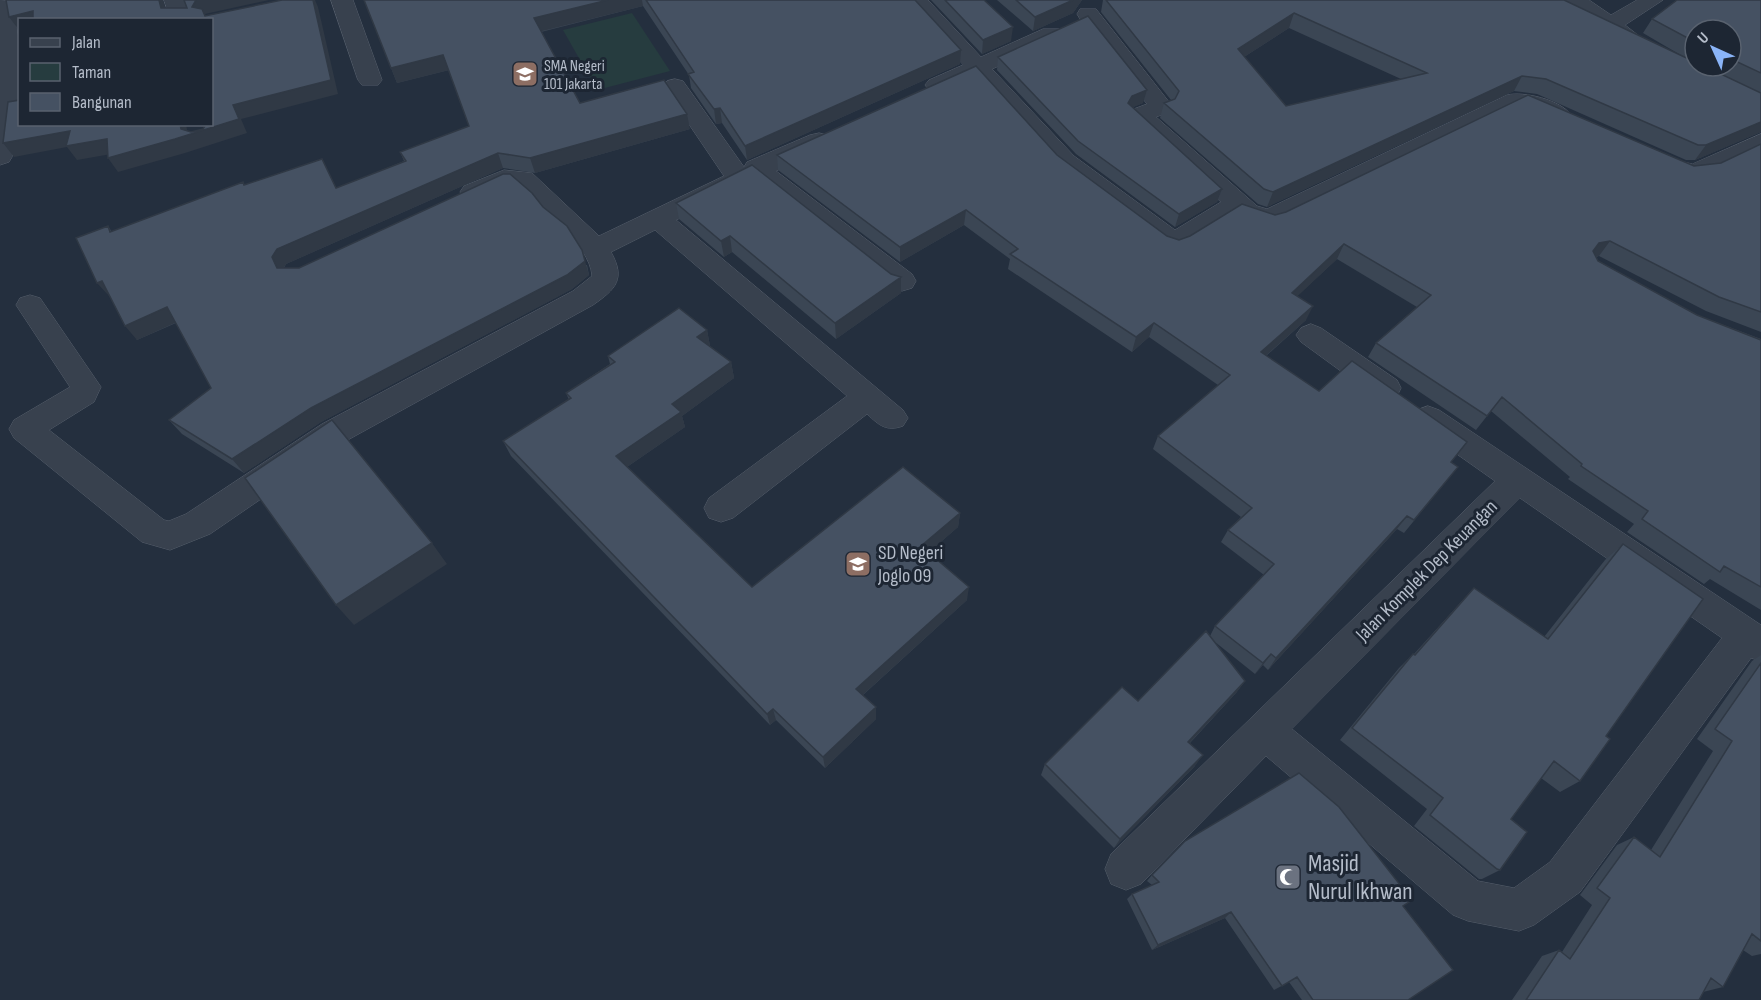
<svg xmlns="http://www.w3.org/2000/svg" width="1761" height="1000" font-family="'Sofia Sans Condensed',sans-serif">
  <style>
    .green { fill: #263c3f }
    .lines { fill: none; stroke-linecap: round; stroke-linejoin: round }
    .minor-casing { stroke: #565f6c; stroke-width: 1 }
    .minor { fill: #38414e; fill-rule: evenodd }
    .wall { fill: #3b4654; fill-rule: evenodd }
    .shaded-wall { fill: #303945 }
    .building { fill: #455162; stroke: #303945; stroke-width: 1.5; fill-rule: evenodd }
    .labels { text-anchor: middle; stroke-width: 6; stroke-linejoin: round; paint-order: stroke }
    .far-poi-label { font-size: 16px; fill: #b4bcc9; stroke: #1d2633; text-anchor: start }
    .poi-label { font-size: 20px; fill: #b4bcc9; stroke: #1d2633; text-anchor: start }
    .street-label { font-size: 20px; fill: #b4bcc9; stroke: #1d2633 }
    .near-poi-label { font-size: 24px; fill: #b4bcc9; stroke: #1d2633; text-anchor: start }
  </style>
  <rect width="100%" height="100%" fill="#242f3e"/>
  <path class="green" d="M632,13L670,71L597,90L563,30Z"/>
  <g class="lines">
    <g class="minor-casing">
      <path id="minor" d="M0,0L11,1C26,52 18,105 12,157L9,162L0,165Z
        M164,0H186L193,20H171Z
        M331,0H353L382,80L378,85H362L358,80Z
        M905,0H928L981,57L1043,29H1059L1062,34L1059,39L992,69L1074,156L1175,230L1221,202L1131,120L1127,115L1131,110L1147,104L1080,19L1077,14L1080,9H1096L1173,107L1169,112L1156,117L1257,206L1267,209L1507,95C1524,91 1561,100 1571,115L1567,120L1559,122L1551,120L1519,107L1279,224L1270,227L1236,216L1184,249L1174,252L1164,249L1056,168L974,77L945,90H929L925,85L929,80L963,65Z
        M1564,0H1589L1611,15L1637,0H1663L1625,25L1648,43L1645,48C1640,49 1636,50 1631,48C1620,44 1571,9 1564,0Z
        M675,79L683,81L744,167L747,162L810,135L819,133L828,135L831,140L828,145L776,171L912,274L916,281L912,288L902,291L892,288L756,181L676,220L903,410L908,418L903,426C886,432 879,425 867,414L733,518L721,522L709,518L704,508L709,498L847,396L655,230L611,252C626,279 616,289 593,305L344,442L210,534L170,550L142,542L14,438L9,429L14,420L70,387L16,305L20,298L30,295L40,298L101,387L94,402L49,430L164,520L169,521L186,514L322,424L573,291L592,276C590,244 540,208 516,187C497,186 484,203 464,198L460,192L464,186L504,170L532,173L599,236L724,176L663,86L667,81Z
        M1761,134V150L1708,176L1690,180L1662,173L1658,167L1662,161L1671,159L1692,164Z
        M1311,324L1321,328L1397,380L1401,388L1397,396L1386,399L1375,396L1301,342L1296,335L1301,328Z
        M1428,406L1439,410L1761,625V661L1751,658L1580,892L1534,925L1519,931L1468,921L1453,915L1266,756L1141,884L1126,890L1111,884L1105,869L1111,854L1495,481L1417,426L1412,418L1417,410ZM1520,498L1722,638L1550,862L1514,888L1478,881L1292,729Z"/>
    </g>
    <use href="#minor" class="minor"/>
  </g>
  <path class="wall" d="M364,0H915L960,64L747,160L722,123L716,124L691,88L689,75L643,6L541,32L580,103L690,129L535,173L503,168L286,264L284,268L587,265L589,275L572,289L321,422L244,473L182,434L169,420L211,388L176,323L137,340L110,297L108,226L112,232L244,185L337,188L404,161L400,152L469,126L449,70L397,83Z
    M931,0H984L1011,41L982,54Z
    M997,0H1082L1073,13L1033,31Z
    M1103,0H1564L1684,57L1643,33L1652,19L1761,0V132L1695,160H1686L1537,94L1514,91L1267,207L1258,204L1160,118L1164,103L1171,100L1101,12ZM1289,28L1401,79L1286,106L1244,57ZM1695,30H1731V66H1695Z
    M998,57L1143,103L1133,107L1222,189L1217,202L1175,227L1076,154L997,70Z
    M1761,144V332L1706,311L1599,256L1596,257L1598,261L1697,315L1761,339V610L1710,579L1704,584L1627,532L1634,524L1568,479L1570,477L1491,411L1476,430L1368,357L1376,343L1417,307L1337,259L1297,296L1306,320L1266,356L1319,391L1458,467L1404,533L1397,529L1268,670L1263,665L1255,674L1215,642L1245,681L1236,693L1190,743L1195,766L1114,848L1041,775L1045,764L1138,701L1210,636L1215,626L1264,575L1221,542L1228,530L1241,517L1153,449L1158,436L1218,385L1149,337L1132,352L1008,269L1010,259L964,225L900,262L778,170L777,155H1057L1167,236L1179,240L1275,215L1694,166L1721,163Z
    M676,203L901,277V293L836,339L732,252L724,257L679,219Z
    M707,330L710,346L731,362L734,378L682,416L685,427L627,467L752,587L960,513L958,527L929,552L967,600L863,695L876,719L825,768L776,720L770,725L511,456L503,441L569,400L566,393L610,364L608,356Z
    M1623,544L1606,736L1580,781L1560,792L1541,778L1511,819L1500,870L1482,879H1479L1414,826L1427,809L1340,740L1399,668L1413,654H1414L1460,603L1474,588L1544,637L1605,560Z
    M1761,655V954L1752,956L1743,950L1723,987L1703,992L1699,1000H1512L1542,956L1559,950L1562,952L1592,905L1580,895L1617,845L1634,837L1651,850L1713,751L1697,739L1752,661Z
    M1152,875L1403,906L1408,1000H1302L1289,982L1274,990L1225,918L1152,950L1127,899L1132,894L1152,885L1147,881Z"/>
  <path class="shaded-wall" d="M159,0H163L169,20L161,8Z
    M196,0H269L205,14L208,20L192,7Z
    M313,0H315L318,7L338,94L241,119L247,133L185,153L118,172L108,158L181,129L180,124H186L188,135L239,119L233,105Z
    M608,0H642L643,6L538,32L534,18Z
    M1073,0H1082L1073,13L1033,31L1035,17Z
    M33,11L39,20H20L19,30L9,17Z
    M1294,13L1289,28L1233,64L1238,49Z
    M1013,27L1011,41L982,54L983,40Z
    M961,50L960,64L747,160L745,146Z
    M443,55L449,70L397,83L391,68Z
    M1522,76L1514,91L1267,207L1273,192Z
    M1147,90L1143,103L1129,109L1128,103L1132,96Z
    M720,108L722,123L716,124L714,109Z
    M687,114L690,129L535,173L530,158Z
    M1761,122V132L1695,160L1706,145Z
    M70,131L107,139L117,153L77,160L67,147L14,157L3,143Z
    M498,153L503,168L286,264L281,272L277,268L272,257L277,249Z
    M1222,189L1217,202L1175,227L1179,214Z
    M966,210L964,225L900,262V247Z
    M730,236L732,252L724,257L721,241Z
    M1610,241L1599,256L1588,258L1599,243Z
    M1344,244L1337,259L1285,308L1292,293Z
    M582,250L589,275L572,289L321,422L244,473L232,459L311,408Z
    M901,277V293L836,339L835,323Z
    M102,281L114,295L110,297L97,283Z
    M1313,306L1306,320L1254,366L1261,352Z
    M167,307L179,321L137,340L125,326Z
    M1154,323L1149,337L1132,352L1136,337Z
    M707,330L710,346L700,353L697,337Z
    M731,362L734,378L682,416L685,427L621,471L616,456L672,404Z
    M960,513L958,527L920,560L921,546Z
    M1407,516L1397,529L1268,670L1276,658Z
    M432,543L447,564L354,625L336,605Z
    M969,587L967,600L856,701V689Z
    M1271,654L1263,665L1255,674L1263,663Z
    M1245,681L1236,693L1180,753L1188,742Z
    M876,707V719L825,768L823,757Z
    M773,709L776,720L770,725L767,714Z
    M1203,755L1195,766L1114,848L1120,839Z
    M1231,912L1225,918L1152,950L1158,945Z"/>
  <path class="building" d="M6,0H159L161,8H187L184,0H196L192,7L202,9L205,16L282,0H313L331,80L233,105L239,119L175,139L108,158L107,139L66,146L70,131L3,143L8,102L20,100V124H180L181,129L191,132L203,129L206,124H212V20H33V11L9,17Z
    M364,0H608L534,18L580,103L664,80L687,114L530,158L498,153L277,249L272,257L277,268H299L503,174H510L532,193L543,207L567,226L582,250L585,261L567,275L311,408L232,459L169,420L211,388L167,307L125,326L102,281L97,283L76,238L108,226L110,232L243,182L244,185L322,159L336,188L406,161L400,152L469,126L443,55L391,68Z
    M646,0H915L961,50L745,146L720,108L714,109L688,74L694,72Z
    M945,0H984L1013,27L983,40Z
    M1016,0H1073L1035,17Z
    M1106,0H1564L1695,62V66H1704L1761,93V122L1706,145H1698L1546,79L1522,76L1273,192L1264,189L1164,103L1175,99L1179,91ZM1294,13L1427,73L1286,106L1238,49Z
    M1677,0H1761V73L1731,59V30H1695V42L1652,19Z
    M1088,16L1147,90L1132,96L1128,103L1222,189L1179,214L1078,141L998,57Z
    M976,66L1057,155L1167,236L1179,240L1190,236L1242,204L1275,215L1286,212L1528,95L1694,166L1721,163L1761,144V312L1719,297L1610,241L1599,243L1593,251L1598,261L1697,315L1761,340V587L1724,566L1720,572L1642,519L1648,511L1581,466L1582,464L1502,397L1487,416L1376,343L1431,295L1344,244L1292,293L1313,306L1261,352L1319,391L1352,361L1467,442L1451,462L1458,467L1414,520L1407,516L1276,658L1271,654L1263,663L1215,626L1274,564L1228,530L1252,508L1158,436L1230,375L1154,323L1136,337L1010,254L1018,249L966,210L900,247L777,155Z
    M752,165L891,274L901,277L835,323L730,236L721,241L676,203Z
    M679,308L707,330L697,337L731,362L672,404L681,412L616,456L752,587L903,467L960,513L921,546L969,587L856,689L876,707L823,757L773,709L767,714L503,441L571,398L566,393L615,362L608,356Z
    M332,420L432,543L336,605L245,478Z
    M1623,544L1703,599L1606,736L1610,739L1580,781L1554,761L1511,819L1527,832L1500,870L1497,869L1430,815L1443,798L1352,728L1413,654L1415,655L1474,588L1548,639Z
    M1206,631L1245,681L1188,742L1203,755L1120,839L1045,764L1122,687L1138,701Z
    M1761,663V941L1752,934L1723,987L1711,978L1699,1000H1526L1559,950L1570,959L1610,898L1597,888L1634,837L1660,857L1732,741L1715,729Z
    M1299,773L1339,807L1412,900L1403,906L1453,970L1408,1000H1313L1297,977L1282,986L1231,912L1158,945L1132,894L1159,882L1152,875L1185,841Z"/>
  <defs>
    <g id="school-square" transform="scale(1.35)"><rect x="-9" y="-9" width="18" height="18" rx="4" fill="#8d6e63" stroke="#1d2633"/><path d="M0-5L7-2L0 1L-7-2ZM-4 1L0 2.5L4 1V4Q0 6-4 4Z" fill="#fff"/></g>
    <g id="mosque-square" transform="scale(1.35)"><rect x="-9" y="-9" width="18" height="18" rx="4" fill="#6b7280" stroke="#1d2633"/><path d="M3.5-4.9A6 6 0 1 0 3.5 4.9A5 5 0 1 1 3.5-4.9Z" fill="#fff"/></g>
  </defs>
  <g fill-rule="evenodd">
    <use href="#school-square" x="525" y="74"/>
    <use href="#school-square" x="858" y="564"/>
    <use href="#mosque-square" x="1288" y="877"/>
  </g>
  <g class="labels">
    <g class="far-poi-label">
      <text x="544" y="71">SMA Negeri<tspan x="544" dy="18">101 Jakarta</tspan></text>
    </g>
    <g class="poi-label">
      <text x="878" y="559">SD Negeri<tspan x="878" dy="23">Joglo 09</tspan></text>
    </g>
    <g class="street-label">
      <text transform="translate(1426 570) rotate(-45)" y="7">Jalan Komplek Dep Keuangan</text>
    </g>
    <g class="near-poi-label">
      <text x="1308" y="871">Masjid<tspan x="1308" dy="28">Nurul Ikhwan</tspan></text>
    </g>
  </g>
  <rect x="18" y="18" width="195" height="108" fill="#1d2633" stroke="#59626f" stroke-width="1.5"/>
  <rect x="30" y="38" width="30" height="9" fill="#38414e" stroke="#59626f" stroke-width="1.5"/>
  <text x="72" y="48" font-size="18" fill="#b4bcc9">Jalan</text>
  <rect x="30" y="63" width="30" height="18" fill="#263c3f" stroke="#59626f" stroke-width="1.5"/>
  <text x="72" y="78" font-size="18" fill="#b4bcc9">Taman</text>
  <rect x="30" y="93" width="30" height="18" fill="#455162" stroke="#59626f" stroke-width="1.5"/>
  <text x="72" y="108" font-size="18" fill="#b4bcc9">Bangunan</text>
  <g transform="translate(1713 48) rotate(315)"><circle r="28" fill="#1d2633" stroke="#59626f" stroke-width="1.5"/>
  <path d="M0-4.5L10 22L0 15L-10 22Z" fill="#8ab4f8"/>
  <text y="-9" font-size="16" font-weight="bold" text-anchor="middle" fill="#b4bcc9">U</text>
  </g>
</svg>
